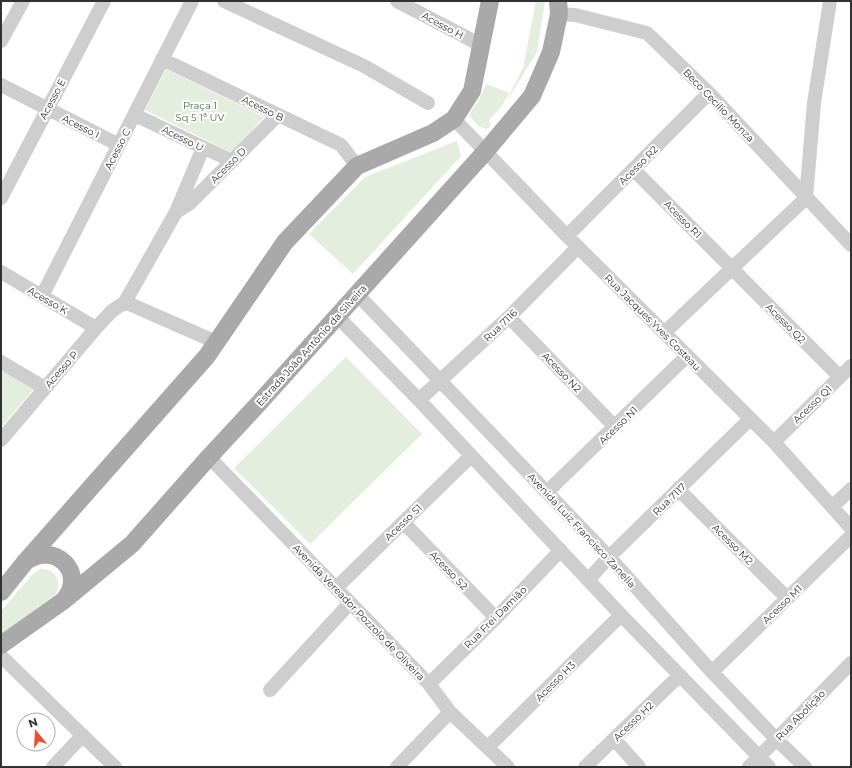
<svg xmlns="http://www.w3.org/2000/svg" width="852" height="768" font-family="Montserrat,sans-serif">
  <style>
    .green { fill: #e4eedf }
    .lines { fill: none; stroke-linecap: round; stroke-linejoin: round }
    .minor { stroke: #cecece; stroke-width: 14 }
    .major { stroke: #a9a9a9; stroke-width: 18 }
    .labels { text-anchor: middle; stroke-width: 4; stroke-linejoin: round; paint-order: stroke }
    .street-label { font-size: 10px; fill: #313131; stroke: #fff }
    .park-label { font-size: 10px; fill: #486f3c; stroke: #fff }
  </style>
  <rect width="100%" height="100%" fill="#fff"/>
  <path class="green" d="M536,1H545L537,52L505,104L523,68Z
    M166,69L264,117L232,153L145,110Z
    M486,84L509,93L501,107L489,120L491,124L490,127L486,129L478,126L469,115L479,100Z
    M457,141L461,156L353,274L309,234L365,177Z
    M346,357L422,434L310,544L234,468Z
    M1,370L35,388L1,427Z
    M41,569C56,569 63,582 55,595L1,635V611L33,574Z"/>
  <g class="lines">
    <path class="minor" d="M224,1L364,66L428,103
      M397,1L481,45
      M559,14L575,15L647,33L709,93L851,245
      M1,41L23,1
      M162,59L341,145L357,166
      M1,85L119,145
      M135,115L232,161
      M454,119L567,236L774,442L851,528
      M633,169L840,377
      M1,198L104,1
      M176,212L190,203L278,115
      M567,236L709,93
      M1,272L96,328
      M357,294L609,557L712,672L777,740L805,767
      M42,296L192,1
      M125,302L216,342
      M337,316L419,400L621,615L769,767
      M509,317L615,427
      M664,333L806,198L814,103L830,1
      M1,362L45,388
      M419,400L509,317L578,247
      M1,440L96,328L112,311L125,302L176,212L203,148
      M774,442L851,366
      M209,457L429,684L450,712L508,767
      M678,489L787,598
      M547,492L687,356
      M832,507L851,489
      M403,522L496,618
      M588,580L609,557L750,419
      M336,588L471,456
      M1,656L115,767
      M712,672L851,536
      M429,684L496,618L561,550
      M270,690L350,603
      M614,739L639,767
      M488,747L621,615
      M53,767L83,735
      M397,767L450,712
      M585,767L680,675
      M749,767L851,663"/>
    <path class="major" d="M26,561C56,541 86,573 65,599
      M1,592L26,561L207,356L285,242L357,166L433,133L454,119L472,91L490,1
      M1,645L63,601L132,544L209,457L260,402L485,152L532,96L551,52L559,14L558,1"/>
  </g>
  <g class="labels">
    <g class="street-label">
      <text transform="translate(443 25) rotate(28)" y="4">Acesso H</text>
      <text transform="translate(52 99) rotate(-62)" y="4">Acesso E</text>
      <text transform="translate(719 105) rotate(46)" y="4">Beco Cecílio Monza</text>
      <text transform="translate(263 108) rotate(26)" y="4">Acesso B</text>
      <text transform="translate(81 126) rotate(27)" y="4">Acesso I</text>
      <text transform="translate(183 138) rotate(26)" y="4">Acesso U</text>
      <text transform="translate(117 149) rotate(-63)" y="4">Acesso C</text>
      <text transform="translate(228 165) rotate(-45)" y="4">Acesso D</text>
      <text transform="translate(638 165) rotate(-45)" y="4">Acesso R2</text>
      <text transform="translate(683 219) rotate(45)" y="4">Acesso R1</text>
      <text transform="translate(48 300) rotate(30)" y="4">Acesso K</text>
      <text transform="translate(653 322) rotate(45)" y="4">Rua Jacques Yves Costeau</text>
      <text transform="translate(786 323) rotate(45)" y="4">Acesso Q2</text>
      <text transform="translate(500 325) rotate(-43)" y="4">Rua 7116</text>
      <text transform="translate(311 345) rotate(-48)" y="4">Estrada João Antônio da Silveira</text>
      <text transform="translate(61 369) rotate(-49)" y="4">Acesso P</text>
      <text transform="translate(562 372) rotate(46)" y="4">Acesso N2</text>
      <text transform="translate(812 404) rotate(-44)" y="4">Acesso Q1</text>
      <text transform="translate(618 425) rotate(-44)" y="4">Acesso N1</text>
      <text transform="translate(669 499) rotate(-44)" y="4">Rua 7117</text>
      <text transform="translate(403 522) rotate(-44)" y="4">Acesso S1</text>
      <text transform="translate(582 530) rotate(47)" y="4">Avenida Luiz Francisco Zanella</text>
      <text transform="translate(733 544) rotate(45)" y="4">Acesso M2</text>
      <text transform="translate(449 570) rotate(46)" y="4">Acesso S2</text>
      <text transform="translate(782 604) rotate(-44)" y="4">Acesso M1</text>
      <text transform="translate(359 612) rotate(46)" y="4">Avenida Vereador Pozzolo de Oliveira</text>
      <text transform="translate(495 617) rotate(-45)" y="4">Rua Frei Damião</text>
      <text transform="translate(555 681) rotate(-45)" y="4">Acesso H3</text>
      <text transform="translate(800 715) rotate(-46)" y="4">Rua Abolição</text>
      <text transform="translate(633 721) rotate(-44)" y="4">Acesso H2</text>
    </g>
    <g class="park-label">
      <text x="200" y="109">Praça 1<tspan x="200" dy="12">Sq 5 1ª UV</tspan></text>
    </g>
  </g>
  <rect width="852" height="768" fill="none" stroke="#313131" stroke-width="4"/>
  <g transform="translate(36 732) rotate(342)"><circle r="19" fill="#ffffff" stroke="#adadad"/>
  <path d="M0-3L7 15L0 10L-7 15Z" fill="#ec4e30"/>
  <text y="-6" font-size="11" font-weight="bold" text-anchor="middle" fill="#313131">N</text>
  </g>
</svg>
